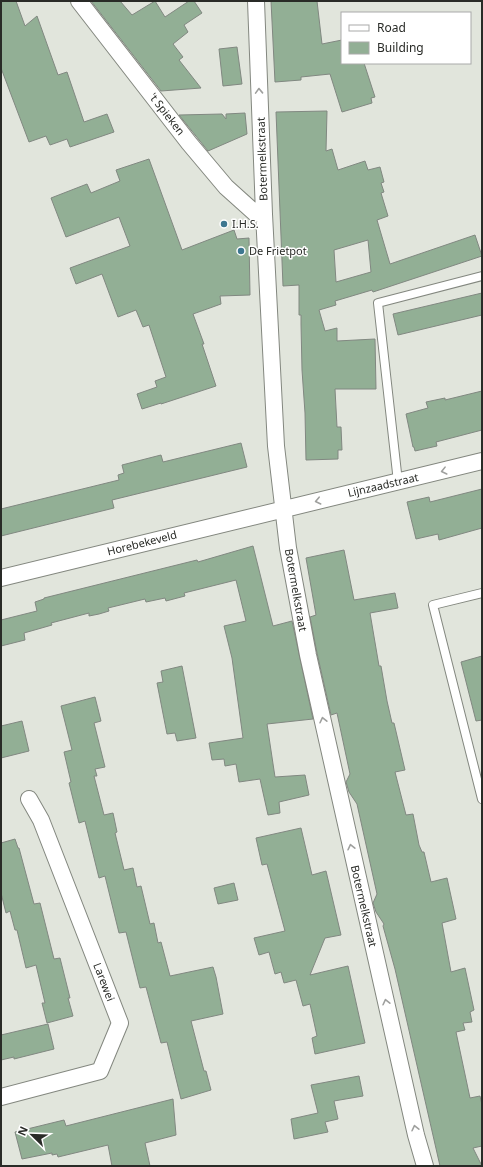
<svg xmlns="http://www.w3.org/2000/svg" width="483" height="1167" font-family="'Noto Sans',sans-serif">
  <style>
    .building { fill: #92af95; stroke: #818881; fill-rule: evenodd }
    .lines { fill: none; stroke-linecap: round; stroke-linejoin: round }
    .service-casing { stroke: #83877f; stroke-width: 10 }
    .minor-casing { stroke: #83877f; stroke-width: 18 }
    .service { stroke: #fff; stroke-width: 8 }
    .minor { stroke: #fff; stroke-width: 16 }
    .oneway { stroke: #9fa09e }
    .poi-dot { fill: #3d7790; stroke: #fff; stroke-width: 1.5 }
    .labels { text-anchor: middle; stroke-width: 3; stroke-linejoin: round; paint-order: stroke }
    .street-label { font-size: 11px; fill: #292b27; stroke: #fff }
    .poi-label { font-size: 11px; fill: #292b27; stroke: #fff; text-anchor: start }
  </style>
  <rect width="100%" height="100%" fill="#e1e5dc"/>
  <path class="building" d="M1,1H16L25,26L37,16L58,75L67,72L84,122L107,114L114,132L70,147L67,139L50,145L46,136L29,142L1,68Z
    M91,1H120L132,15L155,1L165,17L189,1H194L202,13L184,25L188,32L173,44L183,57L179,60L201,88L161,91Z
    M271,1H317L322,44L342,40V63H364L375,97L371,98L372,103L342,112L330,74L301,77V80L275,82Z
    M237,47L242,84L223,86L219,49Z
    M327,111L326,151L332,149L338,170L365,161L368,170L380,167L384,182L381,183L384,192L381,193L388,216L377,220L390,264L475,235L482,256L373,292L372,290L335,301L336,305L319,310L325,331L337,328V341L375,339L376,389H335L337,427H341L342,450H338V459L306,460L305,413L302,370L301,324V315H299V285L283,286L276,112ZM368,240L371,272L336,282L334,250Z
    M245,113L247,134L208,151L179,115L222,114L226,119V114Z
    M149,159L182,250L234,230L237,239L249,238L250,295L220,296L221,304L193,314L204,344H202L216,386L161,404V403L142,409L137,394L157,387L155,381L166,377L149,325L143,327L136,310L118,317L102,274L76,284L70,268L130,246L119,217L66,237L51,198L87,184L91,193L120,181L116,170Z
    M482,293V315L398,335L393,314Z
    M482,391V430L436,442L437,446L415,451L414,447H413L406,414L428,408L426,402L445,398V400Z
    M241,443L247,467L112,500L114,508L1,536V509L119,480L118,475L124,473L122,465L161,455L163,462Z
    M482,489V528L439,540L438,534L416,539L407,502L429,497L430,502Z
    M253,546L273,626L292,621L313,719L267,724L275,777L305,775L309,795L279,802L280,813L268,815L260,779L239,782L236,764L225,766L224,759L212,760L209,743L243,738L232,658L224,626L246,621L236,580L184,593L185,596L166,601L165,598L146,602L145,599L108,608L109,611L99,614L89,616V613L51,623L52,625L24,633L25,640L1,646V620L37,611L35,602L44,599V598L197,560L198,562Z
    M344,550L354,600L395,593L398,608L370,613L379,666H381L387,701L392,723H394L405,770L395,772L406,815L413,814L419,845L422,852H424L431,882L447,878L456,919L442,923L451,972L465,968L474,1010L470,1012L472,1022L463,1023L465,1030L456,1032L470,1098L480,1096L482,1105V1146L473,1148L482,1166H440L395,969L383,926L384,924L376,912L373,903L377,894L357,804L349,792L346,782L350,774L337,713L331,715L317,653L310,617L316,615L306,558Z
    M482,656V720L476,721L461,662Z
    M182,666L196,738L177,741L175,733L167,734L157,683L163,682L161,671Z
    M95,697L101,721L94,723L105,767L95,769L97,776H94L104,815L113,813L117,832L115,833L124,870L133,868L137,887L141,886L150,924L154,923L158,943L161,942L170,976L213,967L216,977L223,1014L191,1021L204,1071H206L211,1090L181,1099L167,1042L161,1043L146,987L140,988L126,932L119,933L105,876L99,878L85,821L79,823L69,783L71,782L64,752L72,750L61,706Z
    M22,721L29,751L1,758V726Z
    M301,828L312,875L326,871L341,935L325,938L310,975L348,966L365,1043L315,1054L312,1038L317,1036L310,1004L303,1006L296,980L284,983L281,972L275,974L269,952L259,955L254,938L285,931L267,864L262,865L256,838Z
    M15,839L18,848H19L34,904L40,903L54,959L60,958L70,998H68L73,1016L47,1023L42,1003H45L36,965L26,968L17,930H15L10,911L6,913L1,893V843Z
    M234,883L238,900L218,904L214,888Z
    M48,1024L54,1049L14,1059V1057L1,1060V1035Z
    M359,1076L363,1096L334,1101L338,1119L325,1122L328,1132L294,1139L291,1119L318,1113L311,1085Z
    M173,1099L176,1135L145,1143L150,1166H112L108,1145L58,1157L57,1154L52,1155V1153L22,1159L15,1132L64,1120L66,1126Z"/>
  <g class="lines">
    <g class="service-casing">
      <path id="service" d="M398,482L378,303L482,276
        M482,593L433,605L482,799"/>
    </g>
    <g class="minor-casing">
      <path id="minor" d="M79,1L189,143L226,187L255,213L264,214
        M256,1L264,214L276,446L288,548L308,655L384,993L416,1135L425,1166
        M1,578L482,461
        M1,1097L100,1071L120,1023L41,820L29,799"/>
    </g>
    <use href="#service" class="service"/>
    <use href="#minor" class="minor"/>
  </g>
  <defs><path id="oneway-chevron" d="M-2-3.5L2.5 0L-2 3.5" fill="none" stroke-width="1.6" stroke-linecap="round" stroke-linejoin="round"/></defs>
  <g class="oneway">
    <use href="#oneway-chevron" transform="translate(259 91) rotate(-92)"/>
    <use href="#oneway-chevron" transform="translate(444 471) rotate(166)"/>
    <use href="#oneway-chevron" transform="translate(318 501) rotate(167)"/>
    <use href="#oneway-chevron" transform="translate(323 720) rotate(-103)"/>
    <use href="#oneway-chevron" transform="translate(351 847) rotate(-103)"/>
    <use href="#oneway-chevron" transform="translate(386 1002) rotate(-103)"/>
    <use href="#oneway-chevron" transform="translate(415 1128) rotate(-103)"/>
  </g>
  <g class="poi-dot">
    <circle cx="224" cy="224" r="4"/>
    <circle cx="241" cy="251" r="4"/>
  </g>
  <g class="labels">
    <g class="street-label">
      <text transform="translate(167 114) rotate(52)" y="4">'t Spieken</text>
      <text transform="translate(262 159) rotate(-92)" y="4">Botermelkstraat</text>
      <text transform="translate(383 485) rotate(-13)" y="4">Lijnzaadstraat</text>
      <text transform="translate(142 543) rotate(-14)" y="4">Horebekeveld</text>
      <text transform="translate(296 590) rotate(80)" y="4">Botermelkstraat</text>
      <text transform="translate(364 906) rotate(77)" y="4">Botermelkstraat</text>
      <text transform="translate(104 982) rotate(69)" y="4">Larewei</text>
    </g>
    <g class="poi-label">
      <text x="232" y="228">I.H.S.</text>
      <text x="249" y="255">De Frietpot</text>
    </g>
  </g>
  <rect width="483" height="1167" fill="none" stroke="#292b27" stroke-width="4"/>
  <rect x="341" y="12" width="130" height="52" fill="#ffffff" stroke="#a9aaa9"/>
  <rect x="349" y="25" width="20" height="6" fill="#ffffff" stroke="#a9aaa9"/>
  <text x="377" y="32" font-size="12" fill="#292b27">Road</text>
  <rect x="349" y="42" width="20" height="12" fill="#92af95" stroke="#a9aaa9"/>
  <text x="377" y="52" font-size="12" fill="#292b27">Building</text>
  <g transform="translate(32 1135) rotate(293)" stroke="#ffffff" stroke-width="3" paint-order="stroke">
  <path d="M0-3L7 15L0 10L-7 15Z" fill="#292b27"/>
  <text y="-6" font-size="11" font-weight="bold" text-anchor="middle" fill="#292b27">N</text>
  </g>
</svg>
